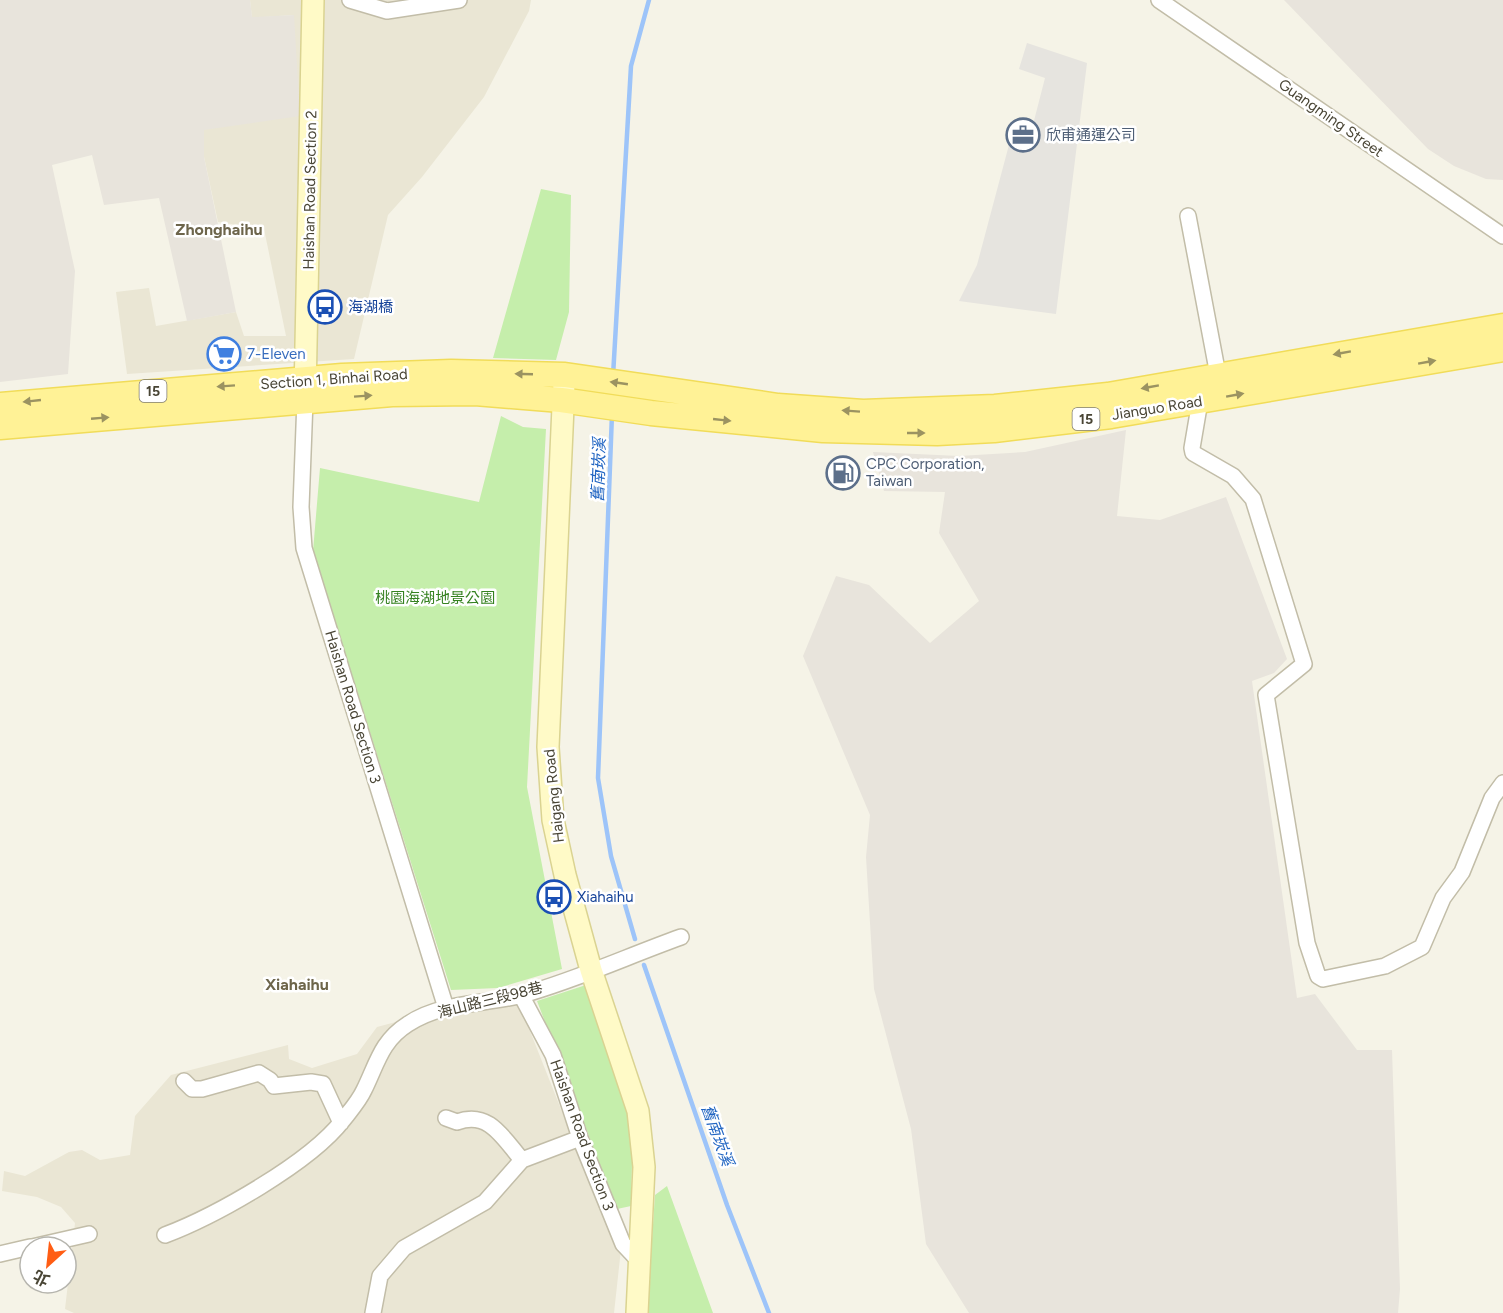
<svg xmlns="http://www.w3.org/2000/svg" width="1503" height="1313" font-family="Figtree,'Noto Sans TC',sans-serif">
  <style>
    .residential { fill: #eae6d4 }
    .industrial { fill: #e8e4dc }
    .green { fill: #c5eeab }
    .parking { fill: #e6e4df }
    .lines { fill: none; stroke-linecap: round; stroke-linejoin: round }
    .stream { stroke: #9dc4f9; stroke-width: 4.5 }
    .street-casing { stroke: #c2bda8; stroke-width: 18 }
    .secondary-casing { stroke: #dad391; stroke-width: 24 }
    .primary-casing { stroke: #f1dc59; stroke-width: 27 }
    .street { stroke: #fff; stroke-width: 15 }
    .secondary { stroke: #fffac7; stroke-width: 21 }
    .primary { stroke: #fff296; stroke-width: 24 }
    .oneway { fill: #9b9361 }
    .labels { text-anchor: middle; stroke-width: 5; stroke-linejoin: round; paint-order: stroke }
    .shield { fill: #fff; stroke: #807d72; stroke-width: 1.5 }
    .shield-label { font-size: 14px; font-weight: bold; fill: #494535 }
    .street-label { font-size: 15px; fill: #494535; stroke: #fff }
    .service-label { font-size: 15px; fill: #4e5e75; stroke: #fff; text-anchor: start }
    .transit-label { font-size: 15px; fill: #164399; stroke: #fff; text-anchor: start }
    .shop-label { font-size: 15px; fill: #366cbe; stroke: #fff; text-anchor: start }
    .park-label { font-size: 15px; fill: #368221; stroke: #fff }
    .neighbourhood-label { font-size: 16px; font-weight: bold; fill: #6d654b; stroke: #fff }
    .water-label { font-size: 16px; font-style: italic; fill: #2165c2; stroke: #fff }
  </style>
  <rect width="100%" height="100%" fill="#f5f3e7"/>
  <path class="residential" d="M250,0H531L529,11L484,97L422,177L388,215L354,359L127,374L116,292L149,288L156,326L236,312L244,336H286L264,229L218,222L204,157V130L294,15L252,18Z
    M489,992L503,993L519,1007L526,1021L572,1137L621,1249L614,1313H74L65,1309L75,1223L61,1207L37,1197L2,1191L4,1171L25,1176L69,1152L82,1150L100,1160L130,1155L135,1116L171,1075L288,1045L289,1059L312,1068L357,1054L377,1027L452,1007Z"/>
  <path class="industrial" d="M0,0H250L252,17L294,15L300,116L204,130V157L236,312L187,321L159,198L104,205L92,155L52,165L75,271L68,374L0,382Z
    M1284,0H1503V180L1486,179L1454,166L1428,149Z
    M1126,430L1117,516L1160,520L1226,497L1287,659L1274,673L1252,681L1297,998L1315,994L1357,1050H1392L1400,1289L1398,1313H969L926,1244L911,1129L874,989L866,857L870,815L803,656L836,576L869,585L930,643L979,601L939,533L945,492L884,491L873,452L959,456L1025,452Z"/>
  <path class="green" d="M541,189L571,195L569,312L556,360L493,358Z
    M501,416L523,427L546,429L527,787L562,969L498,988L451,990L313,551L320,468L479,502Z
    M586,985L633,1122L631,1206L617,1209L537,1001Z
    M667,1186L713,1313H647L655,1195Z"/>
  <path class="parking" d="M1027,43L1087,63L1056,314L959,301L977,265L1010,141L1028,144L1045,78L1019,69Z"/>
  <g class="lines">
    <path class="stream" d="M613,376L631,66L649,0
      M612,414L598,778L611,856L635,939
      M644,965L727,1205L769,1313"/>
    <g class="street-casing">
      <path id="street" d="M350,0L387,11L459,0
        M1159,0L1503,236
        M1188,216L1218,375
        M305,400L301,507L304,548L446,1008
        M1200,401L1192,448L1193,453L1233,476L1253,499L1304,664L1266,695L1307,943L1318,976L1323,979L1385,966L1422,947L1443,898L1462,872L1492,798L1503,783
        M521,995L553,1055L580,1138L623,1244L641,1263
        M184,1081L192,1089H202L259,1073L270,1080L274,1086L311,1082L323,1084L341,1123
        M446,1118L457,1122C489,1110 503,1138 522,1160
        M165,1235C215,1216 310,1163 343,1120C350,1111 359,1101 364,1090C377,1064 381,1041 408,1024C443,1001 485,1005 522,995C576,980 628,956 681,937
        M32,1247L89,1234
        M0,1254L30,1247
        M373,1313L380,1276L404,1248L485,1202L522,1160L580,1138"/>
    </g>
    <g class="secondary-casing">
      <path id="secondary" d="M564,384L548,747L553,820L565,875L591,970L638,1111L644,1167L637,1313
        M305,394L313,0"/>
    </g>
    <g class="primary-casing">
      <path id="primary" d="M0,405L342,376L451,372L565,375L778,406L863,412L995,407L1108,395L1503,326
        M0,427L392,394L475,393L561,400L651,413L823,430L937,433L994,430L1111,416L1503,349"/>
    </g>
    <use href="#street" class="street"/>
    <use href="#secondary" class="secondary"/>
    <use href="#primary" class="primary"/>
  </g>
  <defs><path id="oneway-solid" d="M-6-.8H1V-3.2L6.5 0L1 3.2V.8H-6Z" transform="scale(1.5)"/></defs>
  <g class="oneway">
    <use href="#oneway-solid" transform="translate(1342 353) rotate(170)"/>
    <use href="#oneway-solid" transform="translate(1427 362) rotate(-10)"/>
    <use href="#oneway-solid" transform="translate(524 374) rotate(-178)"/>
    <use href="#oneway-solid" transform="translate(619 383) rotate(-172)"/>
    <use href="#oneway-solid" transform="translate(226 386) rotate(176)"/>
    <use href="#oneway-solid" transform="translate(1150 387) rotate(170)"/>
    <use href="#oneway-solid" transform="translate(1235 395) rotate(-10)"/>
    <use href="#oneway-solid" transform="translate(363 396) rotate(-4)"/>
    <use href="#oneway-solid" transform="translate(32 401) rotate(174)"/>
    <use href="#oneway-solid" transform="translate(851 411) rotate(-176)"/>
    <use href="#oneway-solid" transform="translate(100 418) rotate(-5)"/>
    <use href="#oneway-solid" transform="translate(722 420) rotate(6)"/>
    <use href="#oneway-solid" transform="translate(916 433)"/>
  </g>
  <defs>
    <g id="office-ring" transform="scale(1.725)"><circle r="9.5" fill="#fff" stroke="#5c6f8a" stroke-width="1.5"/><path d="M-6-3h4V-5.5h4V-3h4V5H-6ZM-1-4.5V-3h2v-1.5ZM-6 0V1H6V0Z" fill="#5c6f8a"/></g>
    <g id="bus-ring" transform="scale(1.725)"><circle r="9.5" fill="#fff" stroke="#1a4fb4" stroke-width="1.5"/><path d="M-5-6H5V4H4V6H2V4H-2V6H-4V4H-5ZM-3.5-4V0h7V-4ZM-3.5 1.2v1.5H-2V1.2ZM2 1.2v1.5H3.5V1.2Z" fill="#1a4fb4"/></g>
    <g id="supermarket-ring" transform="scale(1.725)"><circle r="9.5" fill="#fff" stroke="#3f7fe0" stroke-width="1.5"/><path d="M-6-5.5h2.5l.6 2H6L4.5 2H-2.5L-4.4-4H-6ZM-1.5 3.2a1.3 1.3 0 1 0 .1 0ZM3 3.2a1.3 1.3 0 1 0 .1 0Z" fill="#3f7fe0"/></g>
    <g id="fuel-ring" transform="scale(1.725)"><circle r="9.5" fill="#fff" stroke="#5c6f8a" stroke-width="1.5"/><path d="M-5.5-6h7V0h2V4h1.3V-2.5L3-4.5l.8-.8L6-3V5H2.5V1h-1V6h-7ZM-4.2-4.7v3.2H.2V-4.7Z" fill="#5c6f8a"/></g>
  </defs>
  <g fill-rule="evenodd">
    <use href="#office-ring" x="1023" y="135"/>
    <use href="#bus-ring" x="325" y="307"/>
    <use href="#supermarket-ring" x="224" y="354"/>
    <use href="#fuel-ring" x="843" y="473"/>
    <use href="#bus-ring" x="554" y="897"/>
  </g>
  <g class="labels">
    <g class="shield">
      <rect x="139.5" y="380" width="27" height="22" rx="4.5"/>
      <rect x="1072.5" y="408" width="27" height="22" rx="4.5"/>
    </g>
    <g class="shield-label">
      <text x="153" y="396">15</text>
      <text x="1086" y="424">15</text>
    </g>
    <g class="street-label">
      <text transform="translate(1331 118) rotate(35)" y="5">Guangming Street</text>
      <text transform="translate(310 190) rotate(-89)" y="5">Haishan Road Section 2</text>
      <text transform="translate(334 379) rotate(-4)" y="5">Section 1, Binhai Road</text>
      <text transform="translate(1157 408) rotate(-9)" y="5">Jianguo Road</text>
      <text transform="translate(353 707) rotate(73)" y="5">Haishan Road Section 3</text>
      <text transform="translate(554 796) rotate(-96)" y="5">Haigang Road</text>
      <text transform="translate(490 1000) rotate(-14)" y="5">海山路三段98巷</text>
      <text transform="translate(582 1135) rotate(70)" y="5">Haishan Road Section 3</text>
    </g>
    <g class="service-label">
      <text x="1046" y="140">欣甫通運公司</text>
      <text x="866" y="469">CPC Corporation,<tspan x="866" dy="17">Taiwan</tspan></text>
    </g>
    <g class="transit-label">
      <text x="348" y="312">海湖橋</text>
      <text x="577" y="902">Xiahaihu</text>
    </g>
    <g class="shop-label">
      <text x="247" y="359">7-Eleven</text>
    </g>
    <g class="park-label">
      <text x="435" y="603">桃園海湖地景公園</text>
    </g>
    <g class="neighbourhood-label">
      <text x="219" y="235">Zhonghaihu</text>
      <text x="297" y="990">Xiahaihu</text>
    </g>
    <g class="water-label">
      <text transform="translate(598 470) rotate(-88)" y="6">舊南崁溪</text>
      <text transform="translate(718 1135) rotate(70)" y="6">舊南崁溪</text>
    </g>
  </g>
  <g transform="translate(48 1265) rotate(207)"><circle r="28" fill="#ffffff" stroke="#b6b5ae" stroke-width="1.5"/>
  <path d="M0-4.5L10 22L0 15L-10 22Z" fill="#ff5d14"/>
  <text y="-9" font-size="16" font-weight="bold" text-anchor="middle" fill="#494535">北</text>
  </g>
</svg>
